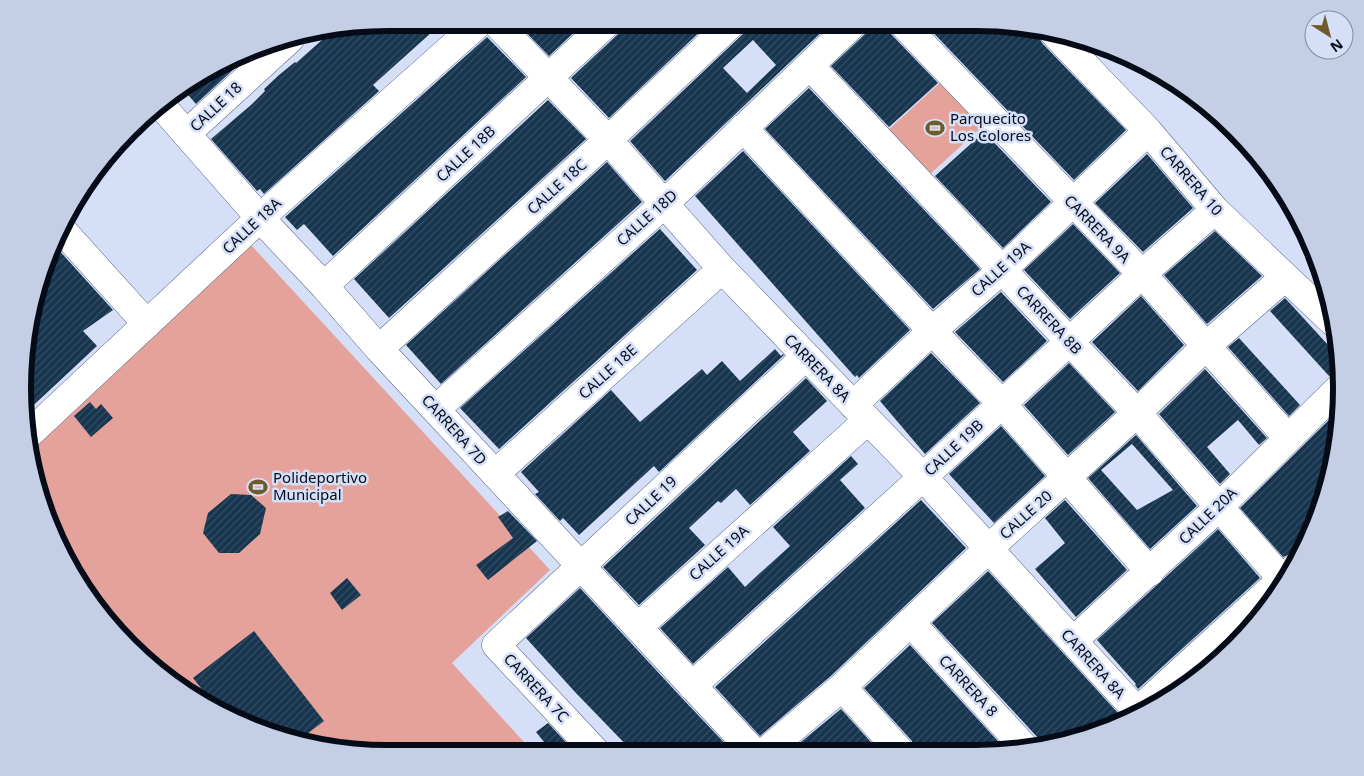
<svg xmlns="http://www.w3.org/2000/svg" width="1364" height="776" font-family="'Noto Sans',sans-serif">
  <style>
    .pitch { fill: #e5a29a }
    .building { fill: url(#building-hatch); fill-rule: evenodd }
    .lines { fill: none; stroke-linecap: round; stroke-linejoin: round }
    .minor-casing { stroke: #576688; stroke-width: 29 }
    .minor { stroke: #fff; stroke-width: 28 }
    .labels { text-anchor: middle; stroke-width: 5; stroke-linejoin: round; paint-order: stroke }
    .street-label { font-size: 15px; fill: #060b18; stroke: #d5e0f8 }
    .poi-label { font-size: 15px; fill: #060b18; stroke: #d5e0f8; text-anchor: start }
    .rim { fill: none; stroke: #060b18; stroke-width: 6 }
  </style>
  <defs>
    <pattern id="building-hatch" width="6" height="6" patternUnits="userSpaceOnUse" patternTransform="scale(1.25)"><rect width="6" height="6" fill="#17354f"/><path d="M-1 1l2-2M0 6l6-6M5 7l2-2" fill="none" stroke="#364f64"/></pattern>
  </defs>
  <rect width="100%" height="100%" fill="#d5e0f8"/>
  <path class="pitch" d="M943,80L985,124L928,176L886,132Z
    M251,245L550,570L452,663L533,752L364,753L271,734L205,704L113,629L50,528L32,447Z"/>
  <path class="building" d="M388,22L442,23L373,85L379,91L264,194L260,189L257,191L211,139L251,105L265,91L264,89L279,75L295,62L296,63L331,32Z
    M517,23H584L549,56Z
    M622,23H709L609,118L571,78L618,34L622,28Z
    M747,23H831L665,181L630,141L743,34L747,28ZM753,40L776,65L747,93L723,68Z
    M869,23H887L891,34L938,83L889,127L831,66L865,34L869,28Z
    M924,23H1000L1035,29L1042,43L1126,130L1074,180Z
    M487,37L526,77L333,256L304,224L297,230L285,217Z
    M231,63L235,68L196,104L183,89Z
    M809,88L980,269L933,309L765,129Z
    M548,100L586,139L389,318L354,279Z
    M984,132L1051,202L1003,248L935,176Z
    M743,151L910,330L859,378L857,375L855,377L839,359L695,196Z
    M1147,154L1193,208L1143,252L1095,203Z
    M607,162L642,202L441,384L406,345Z
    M1073,224L1120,273L1070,319L1024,270Z
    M662,227L660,229L697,270L499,449L460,408Z
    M1215,231L1262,276L1207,324L1164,275Z
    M56,247L113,310L83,331L97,346L24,414L35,293Z
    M1001,292L1047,341L1003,382L955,332Z
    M1141,296L1184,345L1138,391L1092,342Z
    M1285,298L1340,358V372H1336L1329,376L1270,311Z
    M1239,338L1300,405L1289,416L1228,347Z
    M775,349L781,356L783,354L784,355L659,472L654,466L579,535L563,518L560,521L535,494L539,492L521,472L611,390L640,422L702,369L707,375L722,361L740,381Z
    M931,353L980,403L925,454L880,401Z
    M1069,363L1115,412L1068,455L1024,405Z
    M1205,369L1267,438L1259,445L1238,420L1207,447L1230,474L1220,484L1159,414Z
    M806,378L827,401L793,432L810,451L750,505L736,489L721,503L718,501L689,528L705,545L639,605L603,567Z
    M90,402L96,409L101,404L113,418L91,437L74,416Z
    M1339,410L1338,436L1322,506L1300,555L1290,554L1283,557L1240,508Z
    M1001,426L1045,476L994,523L949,474Z
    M1136,435L1197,506L1150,549L1088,478ZM1132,444L1173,490L1137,510L1101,470Z
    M851,456L858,464L840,480L865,508L693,664L660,628L728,567L745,587L760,573L790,546L773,527Z
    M231,494L251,495L266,508L260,534L239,553H219L203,533L208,513Z
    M921,500L966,548L832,675L760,736L715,687Z
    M1065,500L1127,570L1076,617L1035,569L1065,543L1045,518Z
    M508,511L537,541L488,580L476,565L513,538L498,517Z
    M1218,529L1260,578L1138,689L1135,685L1136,684L1097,640Z
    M988,571L1118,713L1119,721L1094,734L1042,746L1039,739L932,623Z
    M347,578L361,595L342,610L330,593Z
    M580,588L681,697L732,751L633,752L575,692L526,638Z
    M254,631L324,721L299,740L271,734L219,711L193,678Z
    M910,645L1006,750L915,751L912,741L864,688Z
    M841,709L879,751H790Z
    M548,723L575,752H552L536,732Z"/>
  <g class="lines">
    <g class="minor-casing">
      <path id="minor" d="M496,23L608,140L722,269L923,477L1138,712
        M902,23L1142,274L1288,438
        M1053,32L1148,131L1215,210L1334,323
        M810,66L1137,413L1282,579
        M160,104L260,218L324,286L379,349L753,751
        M743,128L932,331L1002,404L1150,572
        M186,134L290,39
        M63,231L147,324
        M324,286L607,23
        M379,349L608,140L732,23
        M853,405L932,331L1002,270L1148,131
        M436,409L664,204L854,23
        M29,434L260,218L479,23
        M495,474L722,269
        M910,622L1027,750
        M638,627L868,420
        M1073,641L1220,506L1340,387
        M692,686L923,477L1142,274L1215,210
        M842,687L900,751
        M1133,715L1293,569
        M766,751L842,687L988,549L1137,413L1205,347L1285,277
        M596,752L496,645L805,357"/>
    </g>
    <use href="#minor" class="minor"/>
  </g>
  <defs>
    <g id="stadium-bare" transform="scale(1.5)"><path d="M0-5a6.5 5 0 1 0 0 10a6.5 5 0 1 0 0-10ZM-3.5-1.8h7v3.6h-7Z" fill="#6f5b2a" stroke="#d5e0f8" stroke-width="2.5" paint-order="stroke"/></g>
  </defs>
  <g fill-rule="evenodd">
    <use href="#stadium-bare" x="935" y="128"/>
    <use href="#stadium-bare" x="258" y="487"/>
  </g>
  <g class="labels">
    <g class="street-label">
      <text transform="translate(216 107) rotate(-43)" y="5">CALLE 18</text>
      <text transform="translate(466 154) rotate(-43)" y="5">CALLE 18B</text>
      <text transform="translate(1191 181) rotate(49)" y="5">CARRERA 10</text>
      <text transform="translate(557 187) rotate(-42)" y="5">CALLE 18C</text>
      <text transform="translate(647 218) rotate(-42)" y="5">CALLE 18D</text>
      <text transform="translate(252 226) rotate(-43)" y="5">CALLE 18A</text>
      <text transform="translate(1097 229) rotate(46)" y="5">CARRERA 9A</text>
      <text transform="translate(1001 269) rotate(-42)" y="5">CALLE 19A</text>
      <text transform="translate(1049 320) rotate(47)" y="5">CARRERA 8B</text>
      <text transform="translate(817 368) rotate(46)" y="5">CARRERA 8A</text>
      <text transform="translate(608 372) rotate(-42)" y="5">CALLE 18E</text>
      <text transform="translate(454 430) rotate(48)" y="5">CARRERA 7D</text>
      <text transform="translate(954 448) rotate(-43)" y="5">CALLE 19B</text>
      <text transform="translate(651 501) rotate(-43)" y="5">CALLE 19</text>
      <text transform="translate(1026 515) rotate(-42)" y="5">CALLE 20</text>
      <text transform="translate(1208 516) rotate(-44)" y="5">CALLE 20A</text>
      <text transform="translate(719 553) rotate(-42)" y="5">CALLE 19A</text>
      <text transform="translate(1093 664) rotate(48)" y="5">CARRERA 8A</text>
      <text transform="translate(968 686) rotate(47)" y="5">CARRERA 8</text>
      <text transform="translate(536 688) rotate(47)" y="5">CARRERA 7C</text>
    </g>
    <g class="poi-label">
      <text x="950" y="124">Parquecito<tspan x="950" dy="17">Los Colores</tspan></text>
      <text x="273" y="483">Polideportivo<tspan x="273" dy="17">Municipal</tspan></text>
    </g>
  </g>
  <path d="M0 0H1364V776H0ZM388 31H976A357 357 0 0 1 1333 388V388A357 357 0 0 1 976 745H388A357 357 0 0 1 31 388V388A357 357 0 0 1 388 31Z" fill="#c4cfe6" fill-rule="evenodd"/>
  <path class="rim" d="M388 31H976A357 357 0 0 1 1333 388V388A357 357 0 0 1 976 745H388A357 357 0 0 1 31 388V388A357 357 0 0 1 388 31Z"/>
  <g transform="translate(1329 35) rotate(144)"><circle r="24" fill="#d5e0f8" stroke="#828b9e"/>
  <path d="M0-4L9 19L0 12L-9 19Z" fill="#6f5b2a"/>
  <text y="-8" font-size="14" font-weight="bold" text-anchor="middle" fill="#060b18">N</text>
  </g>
</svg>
